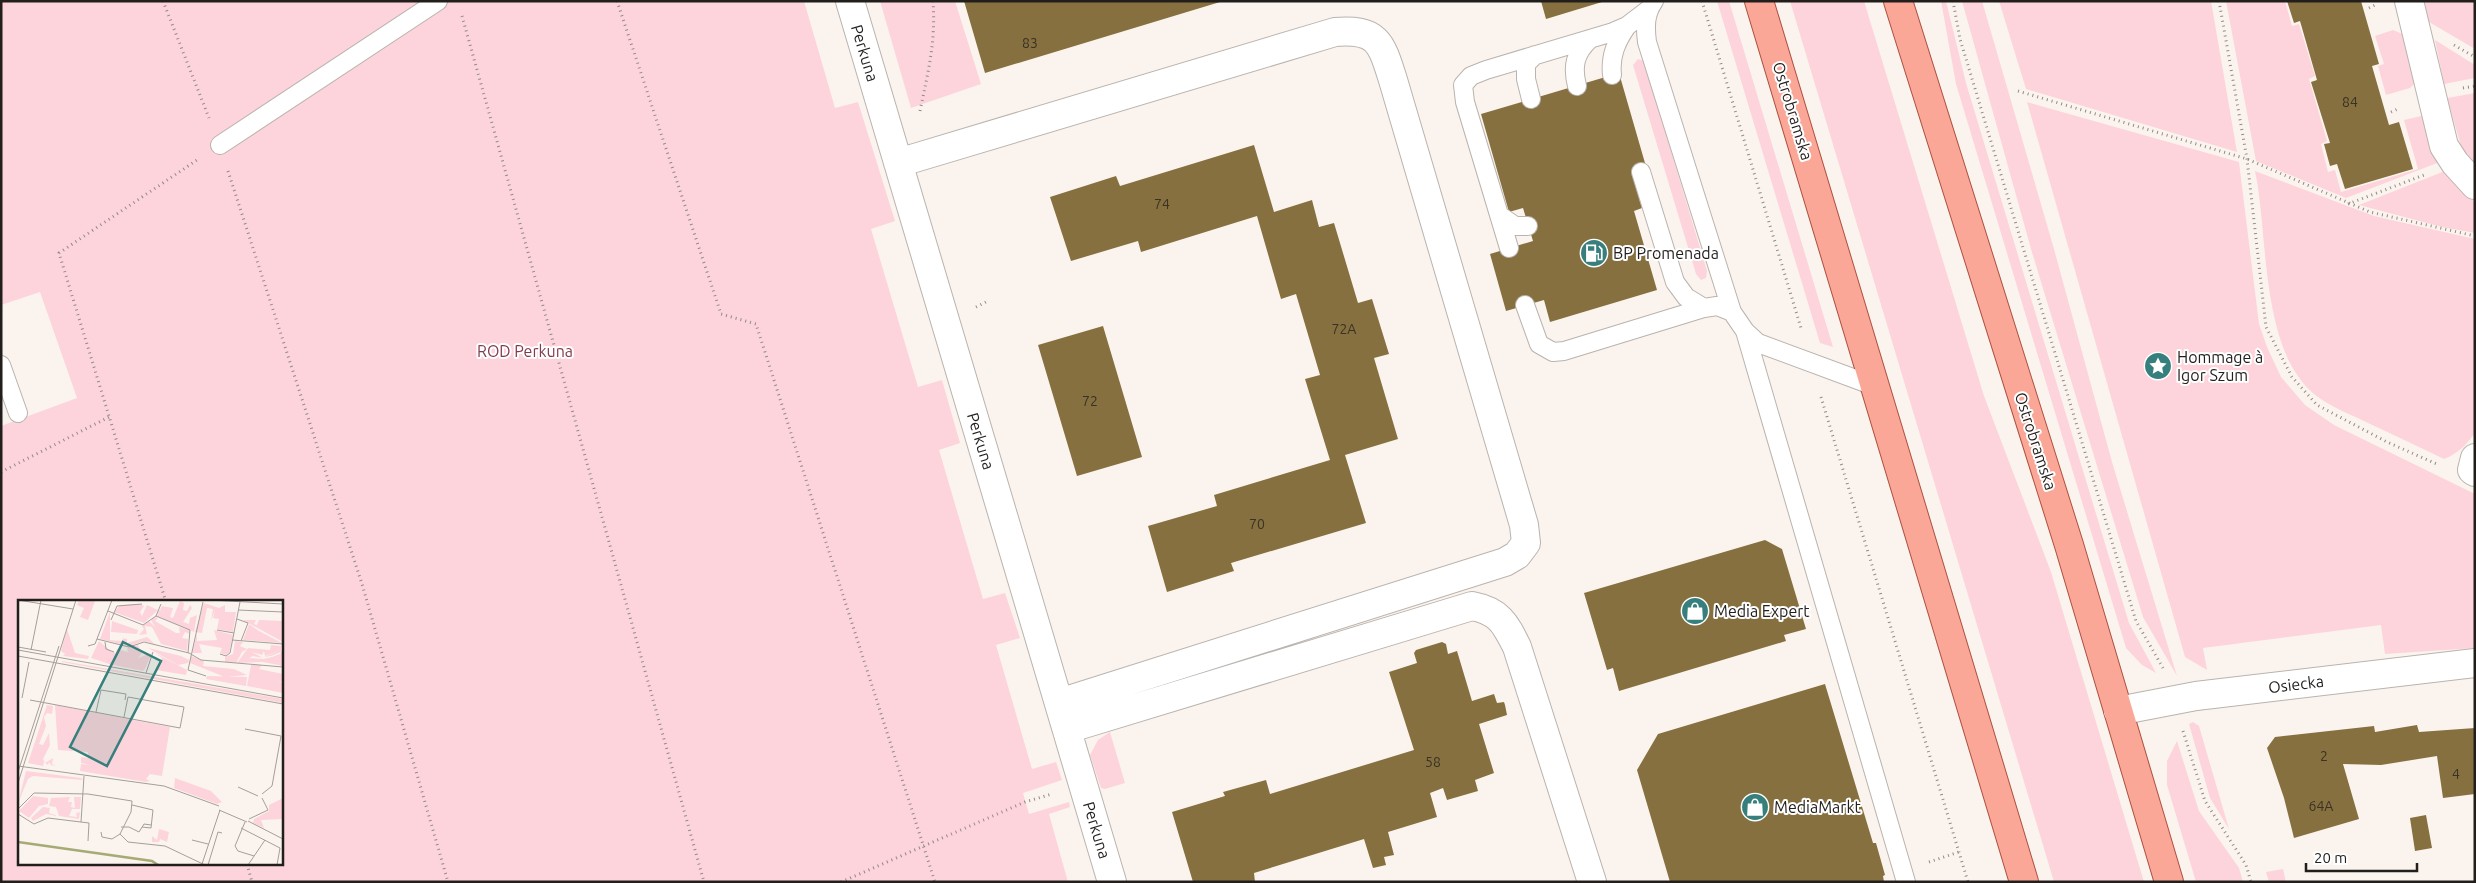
<svg xmlns="http://www.w3.org/2000/svg" width="2476" height="883" font-family="Ubuntu,sans-serif">
  <style>
    .green { fill: #fdd4db; fill-rule: evenodd }
    .building { fill: #86703f }
    .lines { fill: none; stroke-linecap: round; stroke-linejoin: round }
    .service-casing { stroke: #bab3ae; stroke-width: 20 }
    .minor-casing { stroke: #bab3ae; stroke-width: 30 }
    .primary-casing { stroke: #ad5140; stroke-width: 30 }
    .path { stroke: #908b87; stroke-width: 3; stroke-dasharray: 1 4; stroke-linecap: butt }
    .service { stroke: #fff; stroke-width: 18 }
    .minor { stroke: #fff; stroke-width: 28 }
    .primary { stroke: #fba798; stroke-width: 28 }
    .labels { text-anchor: middle; stroke-width: 4; stroke-linejoin: round; paint-order: stroke }
    .number-label { font-size: 14px; fill: #3a3225 }
    .street-label { font-size: 16px; fill: #211e1c; stroke: #fff }
    .poi-label { font-size: 16px; fill: #211e1c; stroke: #fff; text-anchor: start }
    .park-label { font-size: 16px; fill: #833a4d; stroke: #fff }
    .inset-river { fill: none; stroke: #a6ab76; stroke-width: 2.5 }
    .inset-road { fill: none; stroke: #a49e9a; stroke-width: 1 }
    .view { fill: #367f7c; fill-opacity: 0.15; stroke: #367f7c; stroke-width: 2.5 }
    .inset-edge { fill: none; stroke: #211e1c; stroke-width: 2.5 }
  </style>
  <rect width="100%" height="100%" fill="#fbf4ee"/>
  <path class="green" d="M1,1H804L835,108L858,102L895,221L871,229L918,387L942,380L960,443L939,450L983,599L1005,593L1020,638L996,645L1032,769L1056,762L1062,780L1023,793L1029,814L1069,802L1070,807L1049,814L1068,882H1V426L77,398L40,292L1,305ZM19,602H281V864H19Z
    M880,1H955L981,84L911,108Z
    M1717,1H1729L1833,347L1820,343Z
    M1790,1H1864L1984,396L2051,572L2144,882H2054Z
    M1941,1H1946L1966,83L2129,623L2156,673L2142,665L2126,648L1956,84Z
    M1962,1H1982L2054,249L2112,462L2177,676L2143,617L2031,249Z
    M1999,1H2211L2237,152L2026,89Z
    M2226,1H2285L2292,26L2299,24L2315,76L2309,79L2327,141L2321,144L2328,172L2335,170L2341,192L2418,169L2404,120L2421,116L2428,119L2445,160L2346,198L2256,161Z
    M2424,1H2475V49L2429,22Z
    M2393,30L2405,35L2416,82L2410,88L2386,95L2378,66L2384,64L2375,36Z
    M2435,40L2475,65V78L2444,84Z
    M1638,59L1644,61L1707,271L1706,278L1701,280L1696,274L1633,65Z
    M2475,93V167L2461,146L2447,98Z
    M2027,102L2239,162L2259,324L2267,347L2281,377L2305,405L2334,425L2475,494V648L2385,654L2381,625L2203,648L2207,670L2185,657Z
    M2450,169L2475,203V233L2442,227L2359,205Z
    M2255,171L2374,216L2475,239V433C2466,445 2459,453 2444,459C2419,447 2394,435 2368,423C2352,415 2333,408 2318,397C2259,354 2269,236 2255,171Z
    M2193,722L2199,726L2229,829L2210,798L2189,724Z
    M1110,732L1125,783L1105,789L1101,788L1090,755L1098,740Z
    M2177,741L2199,811L2239,868L2243,882H2196L2167,785V761Z
    M2283,869L2286,882H2269L2266,872Z"/>
  <path class="building" d="M964,1H1220V2L985,73Z
    M1541,1H1602V2L1546,19Z
    M2287,1H2361L2379,64L2372,66L2389,125L2399,122L2413,169L2345,189L2337,164L2330,166L2324,144L2330,143L2311,82L2317,80L2300,21L2294,23Z
    M1619,73L1647,170L1632,175L1642,208L1634,211L1657,290L1550,322L1544,300L1506,311L1490,254L1533,241L1523,208L1509,212L1481,114Z
    M1254,145L1274,212L1312,200L1319,227L1334,223L1358,303L1372,299L1389,354L1374,358L1398,439L1345,455L1366,523L1231,563L1234,571L1167,592L1148,526L1217,506L1214,495L1330,460L1305,379L1320,375L1296,294L1281,299L1257,216L1141,252L1138,241L1071,261L1050,197L1116,176L1120,186Z
    M1103,326L1142,457L1077,476L1038,345Z
    M1765,540L1782,549L1806,629L1784,635L1786,641L1619,691L1613,668L1607,670L1584,593Z
    M1442,642L1446,644L1448,654L1457,651L1472,701L1494,694L1497,703L1504,702L1505,705L1507,715L1479,724L1494,773L1475,780L1478,791L1447,800L1443,788L1430,793L1437,817L1388,832L1394,855L1384,857L1386,865L1373,868L1364,839L1254,873L1255,882H1193L1172,812L1225,796L1223,792L1266,780L1270,794L1414,750L1389,672L1417,663L1414,653L1416,650Z
    M1825,684L1873,843H1876L1885,875L1883,876L1884,882H1670L1637,770L1658,734Z
    M2417,725L2419,732L2475,728V794L2443,798L2437,756L2381,765L2343,764L2359,819L2294,838L2284,798L2267,748L2275,737L2374,726L2375,732Z
    M2426,815L2432,848L2415,851L2410,818Z"/>
  <g class="lines">
    <g class="service-casing">
      <path id="service" d="M1654,1C1645,14 1645,26 1647,42L1732,312L1745,331L1758,343L1877,387
        M1612,75C1610,56 1616,42 1627,26
        M1577,86C1572,66 1575,53 1590,39
        M1531,99L1526,79V64L1535,55
        M220,145L438,1
        M1641,172L1675,282L1686,297L1704,308
        M1499,215L1515,226H1528
        M1509,248L1465,102L1463,85L1471,76L1486,70L1613,32L1627,26L1648,10
        M1525,305L1539,344L1553,352L1564,351L1704,308L1717,306L1732,312
        M1745,331L1906,882
        M1,365L18,413"/>
    </g>
    <g class="minor-casing">
      <path id="minor" d="M850,1L1112,882
        M2409,1L2444,146L2455,163L2475,185
        M898,163L1335,32C1378,29 1381,42 1393,80L1524,525L1526,543L1517,555L1505,562L1059,703
        M2475,458L2472,470L2475,472
        M2118,711L2196,696L2475,663
        M1067,729L1472,606C1499,611 1505,623 1517,647L1592,882"/>
    </g>
    <g class="primary-casing">
      <path id="primary" d="M1759,1L2024,882
        M1898,1L2069,545L2169,882"/>
    </g>
    <path class="path" d="M163,1L209,118
      M617,1L721,314L756,324L935,882
      M1702,1L1801,328
      M1953,1L1960,39L2136,621L2163,668
      M2219,1L2247,159L2266,327L2292,377L2317,405L2387,442L2439,465
      M2369,8L2377,4
      M462,16L704,882
      M2454,45L2475,57
      M2463,88L2475,86
      M2018,91L2247,159L2370,212L2475,236
      M920,111C928,72 936,42 933,1
      M2391,112L2400,108
      M228,171L362,584L448,882
      M2348,204L2424,175
      M976,307L986,302
      M1821,397L1968,882
      M1,472L109,417
      M166,602L59,253L197,160
      M2183,731L2205,801L2246,865L2251,882
      M1929,862L1959,852
      M247,864L252,882
      M841,882L1025,802L1052,794"/>
    <use href="#service" class="service"/>
    <use href="#minor" class="minor"/>
    <use href="#primary" class="primary"/>
  </g>
  <defs>
    <g id="fuel-disc" transform="scale(1.4375)"><circle r="9.5" fill="#367f7c" stroke="#fff"/><path d="M-5.5-6h7V0h2V4h1.3V-2.5L3-4.5l.8-.8L6-3V5H2.5V1h-1V6h-7ZM-4.2-4.7v3.2H.2V-4.7Z" fill="#fff"/></g>
    <g id="sight-disc" transform="scale(1.4375)"><circle r="9.5" fill="#367f7c" stroke="#fff"/><path d="M0-6L1.8-2.2L6-1.7L2.9 1.2L3.7 5.4L0 3.3L-3.7 5.4L-2.9 1.2L-6-1.7L-1.8-2.2Z" fill="#fff"/></g>
    <g id="shop-disc" transform="scale(1.4375)"><circle r="9.5" fill="#367f7c" stroke="#fff"/><path d="M-5-2.5h2.3a2.7 3.5 0 0 1 5.4 0H5L5.5 6h-11ZM-1.5-2.5h3a1.5 2.3 0 0 0-3 0Z" fill="#fff"/></g>
  </defs>
  <g fill-rule="evenodd">
    <use href="#fuel-disc" x="1594" y="253"/>
    <use href="#sight-disc" x="2158" y="366"/>
    <use href="#shop-disc" x="1695" y="611"/>
    <use href="#shop-disc" x="1755" y="807"/>
  </g>
  <g class="labels">
    <g class="number-label">
      <text x="1030" y="48">83</text>
      <text x="2350" y="107">84</text>
      <text x="1162" y="209">74</text>
      <text x="1344" y="334">72A</text>
      <text x="1090" y="406">72</text>
      <text x="1257" y="529">70</text>
      <text x="2324" y="761">2</text>
      <text x="1433" y="767">58</text>
      <text x="2456" y="779">4</text>
      <text x="2321" y="811">64A</text>
    </g>
    <g class="street-label">
      <text transform="translate(865 53) rotate(73)" y="6">Perkuna</text>
      <text transform="translate(1793 111) rotate(73)" y="6">Ostrobramska</text>
      <text transform="translate(981 441) rotate(73)" y="6">Perkuna</text>
      <text transform="translate(2036 441) rotate(72)" y="6">Ostrobramska</text>
      <text transform="translate(2296 684) rotate(-7)" y="6">Osiecka</text>
      <text transform="translate(1097 830) rotate(73)" y="6">Perkuna</text>
    </g>
    <g class="poi-label">
      <text x="1613" y="259">BP Promenada</text>
      <text x="2177" y="363">Hommage à<tspan x="2177" dy="18">Igor Szum</tspan></text>
      <text x="1714" y="617">Media Expert</text>
      <text x="1774" y="813">MediaMarkt</text>
    </g>
    <g class="park-label">
      <text x="525" y="357">ROD Perkuna</text>
    </g>
  </g>
  <g transform="translate(18 600)">
    <rect width="265" height="265" fill="#fbf4ee"/>
    <path d="M61,0L77,1L70,20L62,17L66,8L59,5ZM162,1L166,3L165,10L169,11L172,5L174,8L165,22L171,24L172,18L179,15L176,32L139,16L141,10L145,12L142,10L144,6L155,8L152,17L155,18ZM186,3L201,8L207,5V12H218L215,32L199,29L201,19L195,18L197,10L193,21L195,9L189,8L184,33L177,32ZM122,4L126,6L122,12L124,16L129,5L140,10L126,23L96,12L102,5ZM92,12V40L104,41L105,38L109,39V43L129,37L137,44L126,41L111,46L82,39ZM136,17L140,18L137,21L158,33H162L161,27L171,30L172,34L167,32L164,38L170,39L169,51L143,44L134,27L127,26L129,34L121,35L126,29L124,26L131,21L137,27L133,20ZM225,20H238L236,24L239,25L241,20L265,21V42ZM94,21L120,30L119,34L93,32ZM231,24L241,31L264,43L225,40ZM49,29L57,53L71,56L70,59L45,56L47,54L43,51ZM196,30L215,35L211,53L208,55L202,53L204,48L181,44L184,53H174L179,34V41L199,40ZM81,41L94,52L98,53L99,49L110,52L109,48L120,45L124,53L120,58L134,53L127,69L125,71L76,61L92,64L73,58ZM217,41L225,42L222,46L229,49L224,52L218,63L207,62V57L215,54ZM253,45L263,46V52L253,56L246,57L261,51L247,56L246,51L244,55L234,52L245,58L235,56L231,58L245,59L254,57L262,54L265,49V66L245,62L219,63L230,48L252,50ZM130,48L163,56L171,60L170,63L160,65ZM137,53L169,70L168,75L138,70L144,58ZM173,56L186,61L185,66L216,69L229,75L207,77L172,63ZM44,61L265,99V103L44,62ZM233,65H244L241,69L265,74V82L260,81L265,83V93L229,86ZM189,76L229,77L228,86L188,79ZM29,105L35,106L34,114L29,113L26,117L28,126L21,144L25,145L31,133L32,145L25,159L27,163L35,158L34,164L38,166L33,165L31,162L30,165L26,162L25,166L10,163ZM37,105L152,127L144,176L132,174L128,179L132,181L128,182L62,171L63,164L72,165L63,163V157L70,158V152L40,150ZM8,171L63,178L65,180L15,176L10,179L0,203ZM157,178L193,191L204,202L199,204L156,188ZM15,196L30,198V204L21,206L11,218L1,211ZM52,197L50,202H54L53,207L57,208L56,197H63L62,209H54L51,216L59,217L58,213L62,212L61,219L41,216L38,207L31,206L33,198ZM265,198V219L243,220L246,228L235,223L236,219L251,211V205ZM25,207L32,208L31,213L40,216L28,214L15,221L13,218ZM141,229L151,232L149,242L142,239L141,242H134V236L139,240Z" fill="#fdd4db"/>
    <path class="inset-river" d="M0,242L134,261L140,265"/>
    <path class="inset-road" d="M0,0L55,9M192,0L265,4M185,2L170,70L188,76M220,10L265,12M90,11L125,25L138,16L143,4M138,16L172,30L170,53M219,19L230,23L223,41M93,20L99,6L124,4M199,30L216,33M79,39L111,47L126,42L171,53L183,60L265,67M214,40L265,44M87,42L88,49L96,52M70,46L77,44L94,0M0,47L28,52M0,50L265,98M13,50L23,0M202,54L208,56L212,53L222,2M0,56L265,104M128,73L135,52M4,98L11,62M12,100L162,128L166,107L110,97L106,117M78,112L83,90L108,94L107,100M227,129L263,136L254,186L244,194M0,166L146,186L201,206M0,172L41,46M0,183L58,0M220,187L240,196M114,205L135,210L133,228L124,227M0,209L16,193L70,194L114,201L113,212L102,234L110,242L147,246L187,265M201,210L229,222M0,214L16,224L30,218L71,223L70,241M231,219L250,210L244,198M230,221L265,239M63,222L66,176M227,222L217,246L220,251L236,256M103,227H111L121,232L126,224L133,225M223,228L262,248L259,265M83,232L84,237L94,239L102,234M174,240L190,244M184,264L202,210M190,265L200,232L204,233M230,265L247,240"/>
    <path class="view" d="M105,42L143,61L89,166L52,147Z"/>
    <rect width="265" height="265" class="inset-edge"/>
  </g>
  <rect width="2476" height="883" fill="none" stroke="#211e1c" stroke-width="5"/>
  <path d="M2306 863v8h111v-8" fill="none" stroke="#211e1c" stroke-width="2.5"/>
  <text x="2314" y="863" font-size="15" fill="#211e1c" stroke="#ffffff" stroke-width="4" paint-order="stroke">20 m</text>
</svg>
